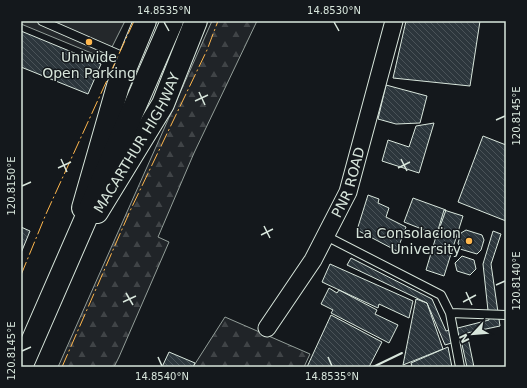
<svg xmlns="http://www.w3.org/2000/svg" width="527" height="388" font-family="'DejaVu Sans',sans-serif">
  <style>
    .forest { fill: url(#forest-firs); stroke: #939e99 }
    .parking { fill: #24282b; stroke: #939e99 }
    .building { fill: url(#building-back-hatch); stroke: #d8e6dc }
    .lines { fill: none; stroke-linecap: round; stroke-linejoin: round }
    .lane-casing { stroke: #d8e6dc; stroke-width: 10 }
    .street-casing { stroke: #d8e6dc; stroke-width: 19 }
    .secondary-casing { stroke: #d8e6dc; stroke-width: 24 }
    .highway-casing { stroke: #d8e6dc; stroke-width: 24 }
    .lane { stroke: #14181c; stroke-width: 8 }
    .street { stroke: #14181c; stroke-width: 17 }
    .secondary { stroke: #14181c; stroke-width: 22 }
    .highway { stroke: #14181c; stroke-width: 22 }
    .wall { stroke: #d8e6dc; stroke-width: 2 }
    .power { stroke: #ffb74d; stroke-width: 1; stroke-dasharray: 14 3 2 3; stroke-linecap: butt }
    .ticks { fill: none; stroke: #d8e6dc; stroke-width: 1.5 }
    .poi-dot { fill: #ffb74d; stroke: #14181c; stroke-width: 1.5 }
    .labels { text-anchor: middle; stroke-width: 3; stroke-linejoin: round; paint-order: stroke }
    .poi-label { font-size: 14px; fill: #d8e6dc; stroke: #14181c }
    .street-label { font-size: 14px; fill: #d8e6dc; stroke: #14181c }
    .neatline { fill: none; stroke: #d8e6dc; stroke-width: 1.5 }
    .ticks-label { font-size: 10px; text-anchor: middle; fill: #d8e6dc }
  </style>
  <defs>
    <pattern id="forest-firs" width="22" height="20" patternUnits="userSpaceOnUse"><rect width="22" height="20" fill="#202428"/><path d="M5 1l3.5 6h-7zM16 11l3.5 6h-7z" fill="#404447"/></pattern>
    <pattern id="building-back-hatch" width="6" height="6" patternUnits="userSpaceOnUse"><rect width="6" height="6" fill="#2c363c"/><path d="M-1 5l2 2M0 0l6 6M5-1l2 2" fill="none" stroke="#4a5358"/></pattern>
  </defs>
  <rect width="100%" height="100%" fill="#14181c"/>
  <path class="forest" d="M212,21H257L194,153L158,237L169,242L119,357L114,367H58Z
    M225,317L310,354L304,367H193Z"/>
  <path class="parking" d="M21,21H125L106,59L21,24Z"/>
  <path class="building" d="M406,21H480L470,86L393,78Z
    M21,31L101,64L88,94L21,67Z
    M386,85L427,96L420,123L396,124L378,119Z
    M434,123L419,173L382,161L388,140L409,147L416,126Z
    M483,136L506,145V221L458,202Z
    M368,195L379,199L378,203L389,208L386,217L406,227L397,251L357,230Z
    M413,198L446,210L437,235L404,222Z
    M444,210L463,216L444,276L426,270Z
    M21,227L30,231L21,253Z
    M466,230L482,235L484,240L481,250L477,254L460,249L458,243L461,233Z
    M493,231L501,234L491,264L500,326L467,333L474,367H467L461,340L445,345L427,303L347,265L351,258L432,299L446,331L489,320L483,264Z
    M462,256L474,260L476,269L470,275L457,271L455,263Z
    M330,264L413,301L409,318L379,304L378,308L322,282Z
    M329,288L337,293L339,290L377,310L375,314L398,325L389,343L331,313L333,310L321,304Z
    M416,299L427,303L443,349L403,365Z
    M331,315L382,342L369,367H307Z
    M448,347L452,367H412L411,363Z
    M169,352L195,363L193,367H162Z"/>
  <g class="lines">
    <g class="lane-casing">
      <path id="lane" d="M42,21L129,59
        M326,236L441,295L450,313L460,367
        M450,313L506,315"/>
    </g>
    <g class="street-casing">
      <g id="street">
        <path id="s1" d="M267,328L313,260L348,192L394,21"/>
      </g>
    </g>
    <g class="secondary-casing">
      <g id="secondary">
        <path d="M83,208L118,86L145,21"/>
        <path id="s2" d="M97,212L163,104L196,21"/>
      </g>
    </g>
    <g class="highway-casing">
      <path id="highway" d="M21,367L172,21"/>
    </g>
    <use href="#lane" class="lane"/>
    <use href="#street" class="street"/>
    <use href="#secondary" class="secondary"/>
    <use href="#highway" class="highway"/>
    <path class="wall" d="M373,367L402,353"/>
    <path class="power" d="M21,275L46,214L134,21
      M62,367L130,211L207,50L218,21"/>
  </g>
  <path class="ticks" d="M164,22L169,31M334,22L339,31M199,92L205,105M195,101L208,95M496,120L505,116M61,159L67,172M401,159L407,171M58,168L71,162M398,168L410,162M22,186L31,182M264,226L270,238M261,235L273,229M496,285L505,281M466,292L472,305M126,293L133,305M123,302L136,296M463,302L476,295M22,351L31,347M158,357L162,366M328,357L332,366"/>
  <g class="poi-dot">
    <circle cx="89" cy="42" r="4"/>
    <circle cx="469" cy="241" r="4"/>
  </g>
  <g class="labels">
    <g class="poi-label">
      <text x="89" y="62">Uniwide<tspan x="89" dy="16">Open Parking</tspan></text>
      <text x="461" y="238" text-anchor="end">La Consolacion<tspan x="461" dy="16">University</tspan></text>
    </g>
    <g class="street-label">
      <text dy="5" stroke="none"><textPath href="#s2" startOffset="80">MACARTHUR HIGHWAY</textPath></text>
      <text dy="5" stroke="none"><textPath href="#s1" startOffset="168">PNR ROAD</textPath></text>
    </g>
  </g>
  <rect width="527" height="388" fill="none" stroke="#14181c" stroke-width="44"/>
  <g transform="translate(473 334) rotate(244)" stroke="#14181c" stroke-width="3" paint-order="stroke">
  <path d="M0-3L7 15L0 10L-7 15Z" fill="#d8e6dc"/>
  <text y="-6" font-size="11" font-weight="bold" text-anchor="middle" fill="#d8e6dc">N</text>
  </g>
  <rect x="22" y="22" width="483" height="344" class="neatline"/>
  <g class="ticks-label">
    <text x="164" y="14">14.8535°N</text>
    <text x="334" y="14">14.8530°N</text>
    <text transform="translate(516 116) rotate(-90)" y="4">120.8145°E</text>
    <text transform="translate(11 186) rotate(-90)" y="4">120.8150°E</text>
    <text transform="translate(516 281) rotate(-90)" y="4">120.8140°E</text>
    <text transform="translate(11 351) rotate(-90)" y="4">120.8145°E</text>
    <text x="162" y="380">14.8540°N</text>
    <text x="332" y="380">14.8535°N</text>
  </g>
</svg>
